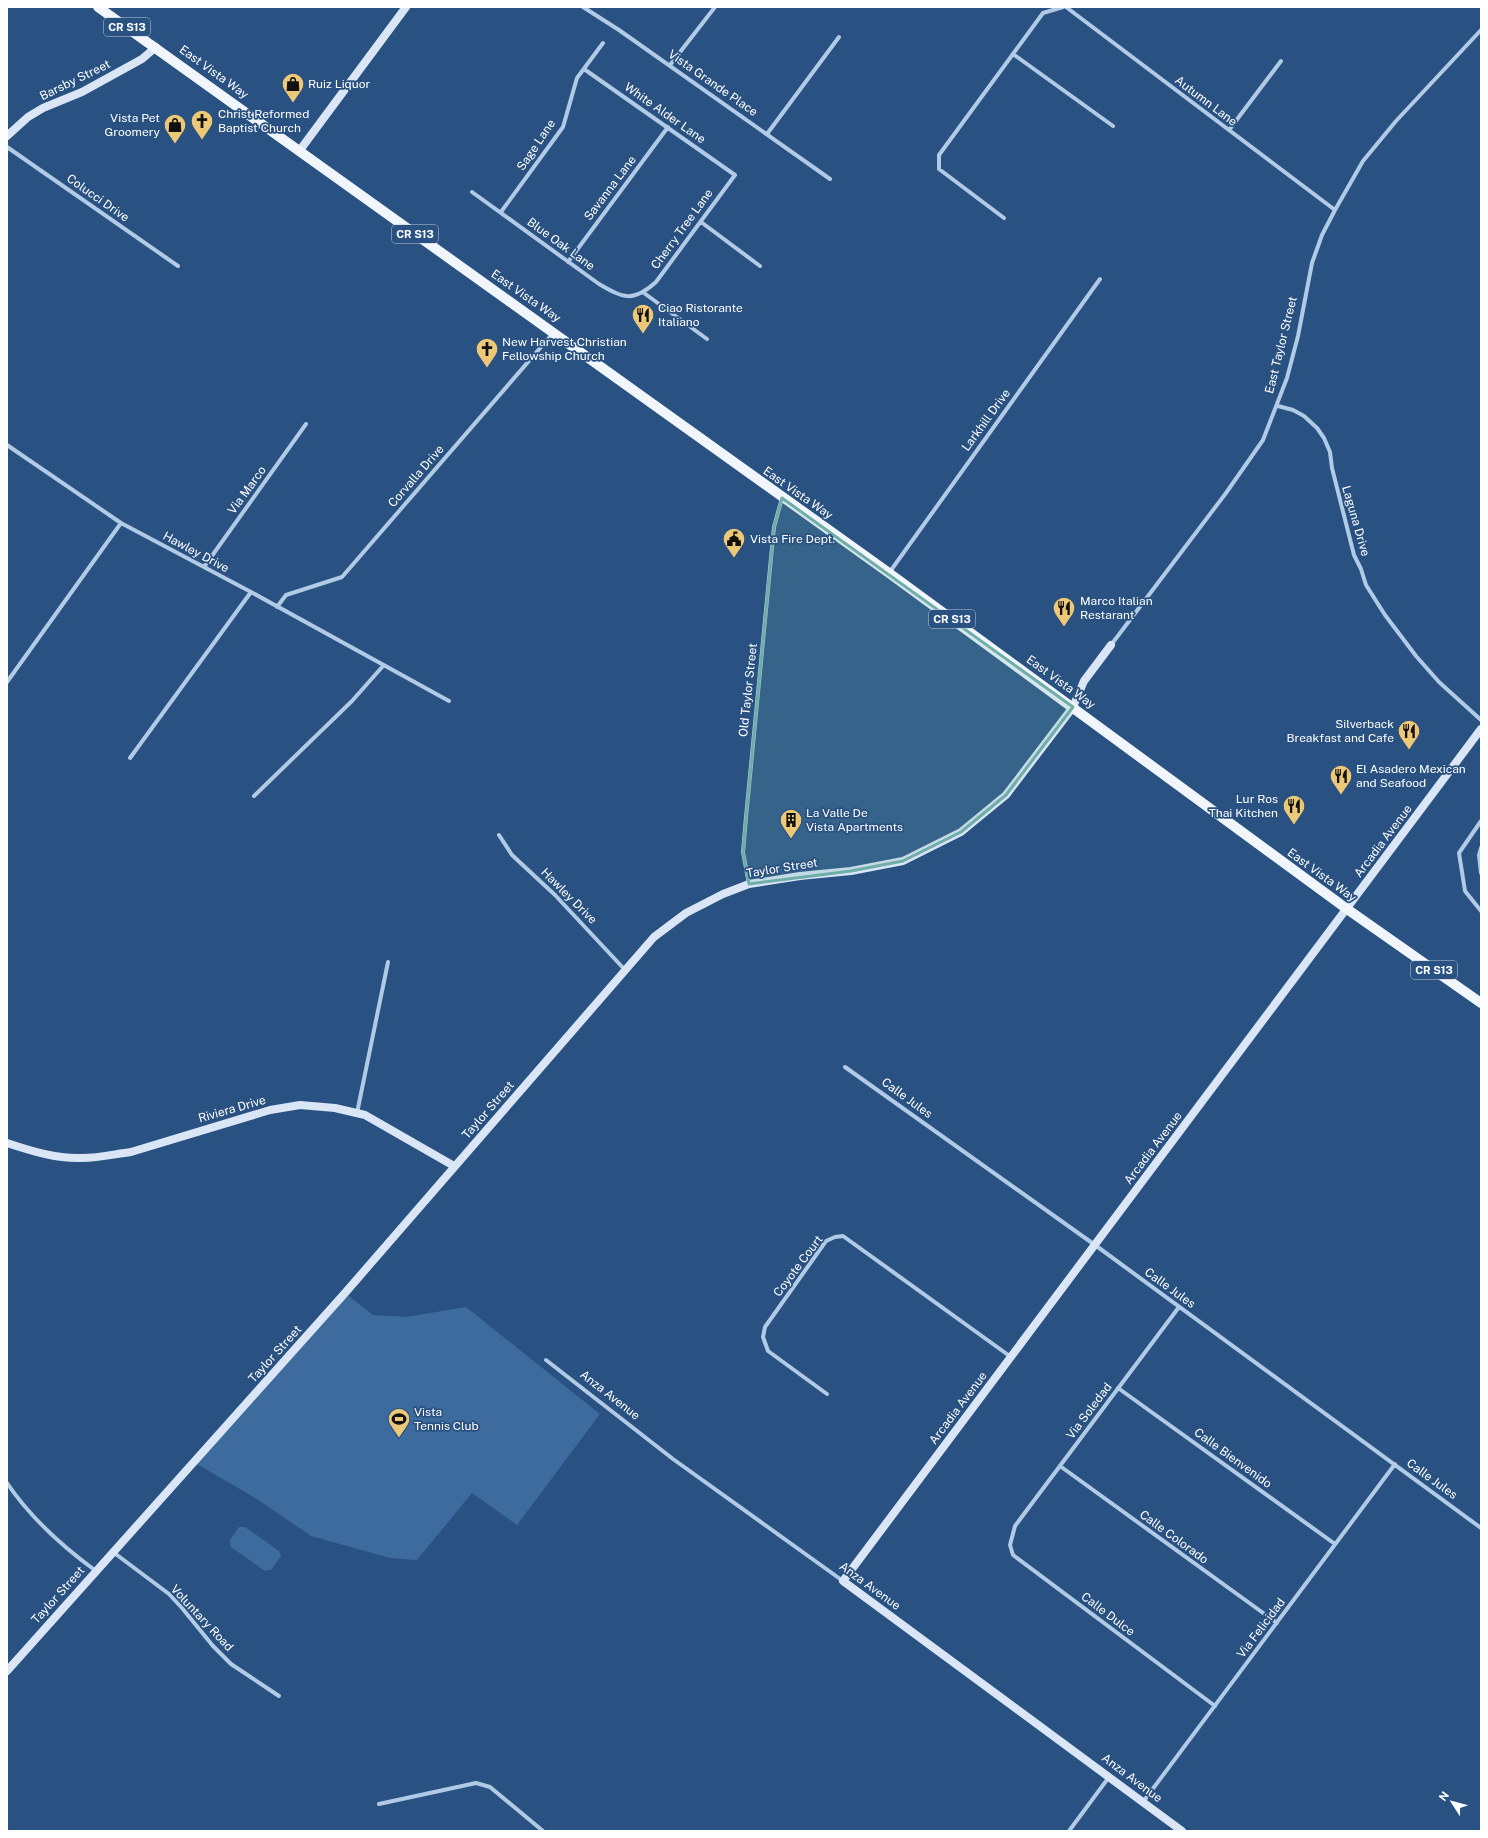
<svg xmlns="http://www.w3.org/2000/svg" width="1488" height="1838" font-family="'Public Sans',sans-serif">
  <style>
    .green { fill: #3d6b9e }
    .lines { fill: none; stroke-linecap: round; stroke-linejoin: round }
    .street { stroke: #b1cae6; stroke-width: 4 }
    .secondary { stroke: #dae6f6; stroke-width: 8 }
    .primary { stroke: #f1f6fd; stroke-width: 10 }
    .marked { fill: #6fada8; fill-opacity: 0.2; stroke: #6fada8; stroke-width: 3; stroke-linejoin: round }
    .labels { text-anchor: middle; stroke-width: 3.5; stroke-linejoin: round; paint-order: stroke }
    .shield { fill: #295181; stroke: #bfcbd9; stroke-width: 1 }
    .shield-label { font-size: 11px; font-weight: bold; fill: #fff }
    .street-label { font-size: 12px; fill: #fff; stroke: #295181 }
    .poi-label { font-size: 12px; fill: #fff; stroke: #295181; text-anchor: start }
  </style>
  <rect width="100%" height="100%" fill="#295181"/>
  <path class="green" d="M345,1293L373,1315L407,1317L466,1307L600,1414L517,1525L472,1493L417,1560L390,1558L311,1536L257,1499L195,1463Z
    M239,1527H245L279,1551L281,1556L271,1570L265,1571L231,1547L230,1540Z"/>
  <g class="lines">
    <path class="street" d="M583,7L619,30L830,179
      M1066,7L1335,210
      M1013,54L1113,126
      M670,65L715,7
      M1229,130L1281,61
      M767,134L839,37
      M7,147L178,266
      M472,192L599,284C623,298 633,303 656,282L735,175L584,69
      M501,212L563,127L577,78L603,43
      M1004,218L939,169V155L1043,13L1063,7
      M701,222L760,266
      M568,262L668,127
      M644,293L707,339
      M1278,406L1293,410L1304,416L1317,428L1324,438L1330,452L1332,468L1354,555L1361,569L1366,585L1385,615L1416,656L1439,682L1481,720
      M7,445L121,523L251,592L449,701
      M204,567L306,424
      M889,573L1100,279
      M277,607L286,595L342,577L554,332
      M1111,645L1226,493L1263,440L1287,378L1298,336L1312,263L1322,235L1335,210L1363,161L1396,121L1481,30
      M7,682L121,523
      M130,758L251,592
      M254,796L352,701L383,666
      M1481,821L1459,853L1465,891L1481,911
      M499,835L512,855L555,895L626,971
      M1481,848L1479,855L1481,873
      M749,884L743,852L746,817L774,527L782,498
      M845,1067L1095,1245L1481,1528
      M357,1113L388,962
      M1179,1307L1015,1526L1010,1545L1013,1555L1215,1706
      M546,1360L673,1459L843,1581
      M1118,1388L1335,1544
      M827,1394L768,1351L763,1337L765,1327L826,1241L835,1237L843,1236L1011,1357
      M1060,1466L1277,1623
      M7,1483C30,1517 63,1547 96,1571
      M113,1552L169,1594L182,1608L213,1646L231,1664L279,1696
      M1143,1802L1395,1464
      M379,1804L476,1783L490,1787L543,1831
      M1069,1831L1109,1777"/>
    <path class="secondary" d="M7,136L28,117L43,108L82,92L142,59L156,47
      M300,150L406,7
      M7,1143C31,1151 57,1159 82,1158C99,1158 115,1154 131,1152L270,1110L300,1105L335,1108L365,1115L454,1166
      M7,1671L345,1293L654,937L686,913L723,894L749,884L800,876L851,871L903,861L961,832L1006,795L1073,707L1084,681L1111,645
      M1182,1831L843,1581L1481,729"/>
    <path class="primary" d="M98,7L889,573L1347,909L1481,1003"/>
  </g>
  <path class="marked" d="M782,498L1073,707L1006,795L961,832L903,861L851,871L749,884L743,852L746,817L774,527Z"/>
  <defs>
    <g id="shop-pin" transform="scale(1.15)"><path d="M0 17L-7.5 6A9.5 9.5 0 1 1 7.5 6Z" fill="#edc877" stroke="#295181"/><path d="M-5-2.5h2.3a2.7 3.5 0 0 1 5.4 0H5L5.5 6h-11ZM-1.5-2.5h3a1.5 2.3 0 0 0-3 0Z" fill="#111"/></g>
    <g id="church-pin" transform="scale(1.15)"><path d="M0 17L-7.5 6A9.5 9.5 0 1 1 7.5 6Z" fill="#edc877" stroke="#295181"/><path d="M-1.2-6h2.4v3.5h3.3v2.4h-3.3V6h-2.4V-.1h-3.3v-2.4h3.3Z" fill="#111"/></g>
    <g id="restaurant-pin" transform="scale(1.15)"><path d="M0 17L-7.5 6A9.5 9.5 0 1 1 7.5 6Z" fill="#edc877" stroke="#295181"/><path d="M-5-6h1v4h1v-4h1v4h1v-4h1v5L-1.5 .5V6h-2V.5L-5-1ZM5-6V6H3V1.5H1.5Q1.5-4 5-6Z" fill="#111"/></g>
    <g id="civic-pin" transform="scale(1.15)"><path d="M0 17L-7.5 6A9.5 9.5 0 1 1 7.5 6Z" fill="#edc877" stroke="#295181"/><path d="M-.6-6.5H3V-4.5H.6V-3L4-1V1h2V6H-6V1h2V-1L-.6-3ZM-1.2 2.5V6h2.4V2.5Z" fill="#111"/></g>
    <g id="building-pin" transform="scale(1.15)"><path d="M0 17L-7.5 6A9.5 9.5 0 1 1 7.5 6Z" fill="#edc877" stroke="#295181"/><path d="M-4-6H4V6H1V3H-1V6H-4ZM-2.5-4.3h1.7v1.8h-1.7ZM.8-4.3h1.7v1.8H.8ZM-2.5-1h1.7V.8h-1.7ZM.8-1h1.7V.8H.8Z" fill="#111"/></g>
    <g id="stadium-pin" transform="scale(1.15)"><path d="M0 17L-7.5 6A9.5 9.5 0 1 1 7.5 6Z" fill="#edc877" stroke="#295181"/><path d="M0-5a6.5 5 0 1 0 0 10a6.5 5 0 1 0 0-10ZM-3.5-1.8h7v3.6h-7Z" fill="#111"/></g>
  </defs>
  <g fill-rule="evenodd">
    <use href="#shop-pin" x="293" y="84"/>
    <use href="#church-pin" x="202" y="121"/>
    <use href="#shop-pin" x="175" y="125"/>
    <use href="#restaurant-pin" x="643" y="315"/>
    <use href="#church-pin" x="487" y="349"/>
    <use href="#civic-pin" x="734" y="539"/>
    <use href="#restaurant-pin" x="1064" y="608"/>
    <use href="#restaurant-pin" x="1409" y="731"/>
    <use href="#restaurant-pin" x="1341" y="776"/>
    <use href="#restaurant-pin" x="1294" y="806"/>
    <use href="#building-pin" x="791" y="820"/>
    <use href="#stadium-pin" x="399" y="1419"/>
  </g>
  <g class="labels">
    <g class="shield">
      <rect x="104" y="18" width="46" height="18" rx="3"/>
      <rect x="392" y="225" width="46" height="18" rx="3"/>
      <rect x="929" y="610" width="46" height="18" rx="3"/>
      <rect x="1411" y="961" width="46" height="18" rx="3"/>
    </g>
    <g class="shield-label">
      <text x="127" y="31">CR S13</text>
      <text x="415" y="238">CR S13</text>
      <text x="952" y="623">CR S13</text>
      <text x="1434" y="974">CR S13</text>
    </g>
    <g class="street-label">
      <text transform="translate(214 72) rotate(36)" y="4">East Vista Way</text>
      <text transform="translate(75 80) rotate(-26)" y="4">Barsby Street</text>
      <text transform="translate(713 83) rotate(35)" y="4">Vista Grande Place</text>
      <text transform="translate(1206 101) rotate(37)" y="4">Autumn Lane</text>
      <text transform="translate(665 113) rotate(35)" y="4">White Alder Lane</text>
      <text transform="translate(536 145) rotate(-56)" y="4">Sage Lane</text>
      <text transform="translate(610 188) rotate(-53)" y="4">Savanna Lane</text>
      <text transform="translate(98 198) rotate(35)" y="4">Colucci Drive</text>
      <text transform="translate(682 229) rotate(-54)" y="4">Cherry Tree Lane</text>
      <text transform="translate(561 244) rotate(36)" y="4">Blue Oak Lane</text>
      <text transform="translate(526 296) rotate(35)" y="4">East Vista Way</text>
      <text transform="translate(1281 345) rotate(-76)" y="4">East Taylor Street</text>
      <text transform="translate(986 420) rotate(-54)" y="4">Larkhill Drive</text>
      <text transform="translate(416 476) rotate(-49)" y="4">Corvalla Drive</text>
      <text transform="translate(247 490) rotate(-54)" y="4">Via Marco</text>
      <text transform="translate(798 493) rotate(35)" y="4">East Vista Way</text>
      <text transform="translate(1356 521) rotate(74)" y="4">Laguna Drive</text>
      <text transform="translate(196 552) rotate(28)" y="4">Hawley Drive</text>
      <text transform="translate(1061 682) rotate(36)" y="4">East Vista Way</text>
      <text transform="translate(748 690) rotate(-84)" y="4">Old Taylor Street</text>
      <text transform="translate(1383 841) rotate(-53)" y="4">Arcadia Avenue</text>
      <text transform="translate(782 868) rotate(-9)" y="4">Taylor Street</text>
      <text transform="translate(1322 875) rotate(36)" y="4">East Vista Way</text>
      <text transform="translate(569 896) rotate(45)" y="4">Hawley Drive</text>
      <text transform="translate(907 1098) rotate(36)" y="4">Calle Jules</text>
      <text transform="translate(232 1109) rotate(-16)" y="4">Riviera Drive</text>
      <text transform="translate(488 1110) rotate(-49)" y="4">Taylor Street</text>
      <text transform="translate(1153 1148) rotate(-53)" y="4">Arcadia Avenue</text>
      <text transform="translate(798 1266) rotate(-53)" y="4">Coyote Court</text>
      <text transform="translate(1170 1288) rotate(36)" y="4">Calle Jules</text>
      <text transform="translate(275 1354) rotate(-48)" y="4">Taylor Street</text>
      <text transform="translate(610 1395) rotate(38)" y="4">Anza Avenue</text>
      <text transform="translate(958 1408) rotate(-53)" y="4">Arcadia Avenue</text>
      <text transform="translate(1089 1411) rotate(-53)" y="4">Via Soledad</text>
      <text transform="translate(1233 1458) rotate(36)" y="4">Calle Bienvenido</text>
      <text transform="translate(1432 1479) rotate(36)" y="4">Calle Jules</text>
      <text transform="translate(1174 1537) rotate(36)" y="4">Calle Colorado</text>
      <text transform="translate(870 1586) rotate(36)" y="4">Anza Avenue</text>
      <text transform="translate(58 1595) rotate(-48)" y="4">Taylor Street</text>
      <text transform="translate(1108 1614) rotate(37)" y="4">Calle Dulce</text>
      <text transform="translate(202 1618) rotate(47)" y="4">Voluntary Road</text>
      <text transform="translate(1261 1628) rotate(-53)" y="4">Via Felicidad</text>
      <text transform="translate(1132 1778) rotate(37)" y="4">Anza Avenue</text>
    </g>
    <g class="poi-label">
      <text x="308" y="88">Ruiz Liquor</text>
      <text x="218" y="118">Christ Reformed<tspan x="218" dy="14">Baptist Church</tspan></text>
      <text x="160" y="122" text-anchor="end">Vista Pet<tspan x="160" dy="14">Groomery</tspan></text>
      <text x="658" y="312">Ciao Ristorante<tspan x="658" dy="14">Italiano</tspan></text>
      <text x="502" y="346">New Harvest Christian<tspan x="502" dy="14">Fellowship Church</tspan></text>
      <text x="750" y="543">Vista Fire Dept.</text>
      <text x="1080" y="605">Marco Italian<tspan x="1080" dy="14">Restarant</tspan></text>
      <text x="1394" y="728" text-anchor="end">Silverback<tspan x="1394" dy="14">Breakfast and Cafe</tspan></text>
      <text x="1356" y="773">El Asadero Mexican<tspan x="1356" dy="14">and Seafood</tspan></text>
      <text x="1278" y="803" text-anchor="end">Lur Ros<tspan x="1278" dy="14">Thai Kitchen</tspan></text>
      <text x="806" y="817">La Valle De<tspan x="806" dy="14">Vista Apartments</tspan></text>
      <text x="414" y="1416">Vista<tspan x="414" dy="14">Tennis Club</tspan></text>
    </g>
  </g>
  <rect width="1488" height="1838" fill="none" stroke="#ffffff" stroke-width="16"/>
  <g transform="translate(1452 1802) rotate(306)" stroke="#295181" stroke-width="3" paint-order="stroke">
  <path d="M0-3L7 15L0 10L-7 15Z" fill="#ffffff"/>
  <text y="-6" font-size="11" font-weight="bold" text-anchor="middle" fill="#ffffff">N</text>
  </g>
</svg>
